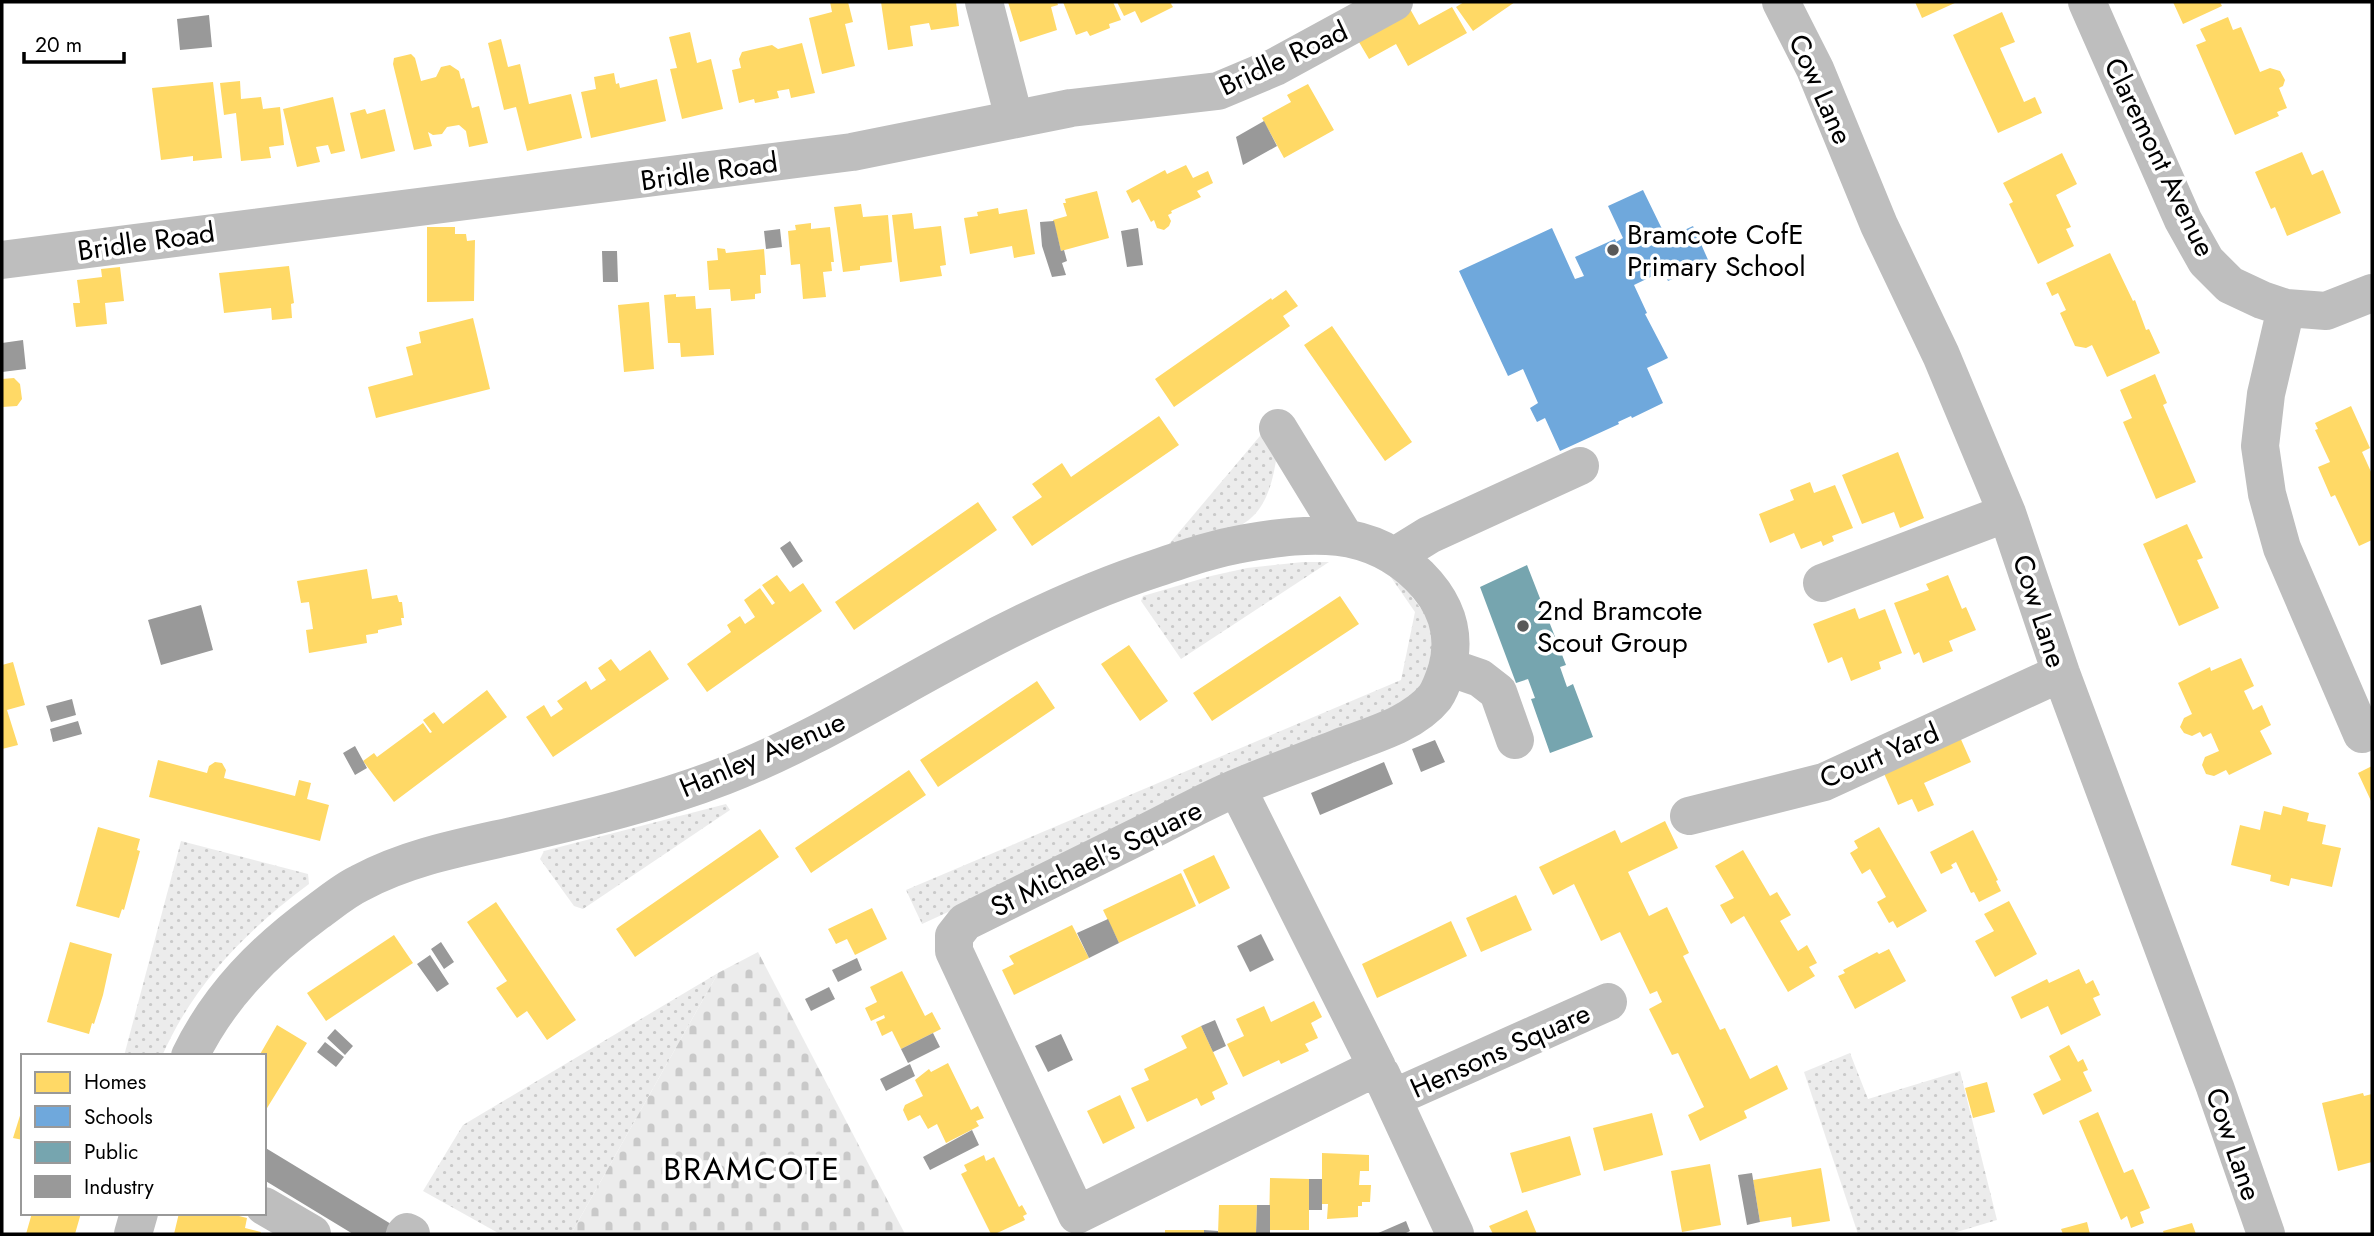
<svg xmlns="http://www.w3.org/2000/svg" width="2374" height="1236" font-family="Jost,sans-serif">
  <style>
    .grass { fill: url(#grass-dots) }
    .cemetery { fill: url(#cemetery-stones) }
    .homes { fill: #ffd966 }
    .schools { fill: #6fa8dc }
    .public { fill: #76a5af }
    .industry { fill: #999 }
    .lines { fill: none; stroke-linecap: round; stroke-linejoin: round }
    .minor { stroke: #bebebe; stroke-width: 38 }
    .poi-dot { fill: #595959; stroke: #fff; stroke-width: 2.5 }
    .labels { text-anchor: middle; stroke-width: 7; stroke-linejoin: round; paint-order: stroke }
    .street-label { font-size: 28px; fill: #000; stroke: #fff }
    .poi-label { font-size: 28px; fill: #000; stroke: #fff; text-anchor: start }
    .quarter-label { font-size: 32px; letter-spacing: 2px; fill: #000; stroke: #fff }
  </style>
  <defs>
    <pattern id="grass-dots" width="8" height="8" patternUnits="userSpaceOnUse" patternTransform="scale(1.75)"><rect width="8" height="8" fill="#ececec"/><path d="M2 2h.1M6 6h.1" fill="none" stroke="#c9c9c9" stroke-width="1.8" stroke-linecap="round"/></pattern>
    <pattern id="cemetery-stones" width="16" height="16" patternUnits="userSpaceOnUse" patternTransform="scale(1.75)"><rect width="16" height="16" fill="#ececec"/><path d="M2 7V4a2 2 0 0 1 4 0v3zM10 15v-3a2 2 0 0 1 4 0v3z" fill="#c9c9c9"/></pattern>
  </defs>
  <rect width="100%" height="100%" fill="#fff"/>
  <path class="grass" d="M1265,430L1277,454C1266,533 1237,527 1171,550L1169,544Z
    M1303,562H1329L1181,659L1141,601L1143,596L1211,576L1247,568Z
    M1392,570L1436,629L1425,685L1394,708L922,924L906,890L1401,680L1415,612L1388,573Z
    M726,804L730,810L583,909L574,906L540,859L544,851Z
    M181,841L308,874L309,884C245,932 195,982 162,1056H124Z
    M718,973L571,1234H500L423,1191L463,1125Z
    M1850,1053L1868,1099L1960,1071L1997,1220L1950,1234H1858L1804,1072Z"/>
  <path class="cemetery" d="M758,952L905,1234H571L718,973Z"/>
  <path class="homes" d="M830,2H848L853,22L845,24L855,66L822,74L809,18L832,12Z
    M881,2H956L959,26L931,30L929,23L910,26L913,46L888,50Z
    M1008,2H1057L1058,5L1051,7L1057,30L1020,42Z
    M1063,2H1113L1121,20L1109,24L1110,28L1090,36L1087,31L1076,35Z
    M1117,2H1170L1173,7L1141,23L1135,11L1124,16Z
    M1464,2H1515L1473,31L1456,7Z
    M1915,2H1957L1922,18Z
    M2173,2H2220L2222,6L2183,24Z
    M1409,7L1419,25L1452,7L1467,33L1408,66L1396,44L1369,59L1356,37Z
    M2002,12L2015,42L2000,48L2024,102L2035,97L2042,113L1998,133L1953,35Z
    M2228,17L2233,30L2241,27L2260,72L2270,68L2280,71L2285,80L2283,86L2279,88L2287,108L2277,112L2279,116L2235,135L2196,45L2206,41L2200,29Z
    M690,32L697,63L711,59L723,109L682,119L670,69L677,68L669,37Z
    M501,39L508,67L520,64L529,104L571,94L582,138L527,151L516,107L504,110L488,43Z
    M802,43L815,93L791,98L789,89L777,91L779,98L755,103L754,99L739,103L732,70L741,68L739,59L742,52L772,45L778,49Z
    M411,54L415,58L421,81L436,77L441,67L450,65L459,71L461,79L464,78L472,108L479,106L488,143L469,147L466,131L459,125L447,127L442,134L433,135L428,132L432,146L414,150L393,64L394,58Z
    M614,73L616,84L619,83L620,88L657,79L666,121L591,138L581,92L596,89L594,77Z
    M240,81L241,99L261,97L263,109L280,107L284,145L269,147L271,158L241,161L236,113L224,115L220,83Z
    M213,82L222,158L193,161V156L161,160L152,88Z
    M1308,84L1334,130L1284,158L1262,118L1291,102L1287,95Z
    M333,97L345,151L331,154L328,145L316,147L320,162L297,167L283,109Z
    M365,109L367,114L385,109L395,151L361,159L350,113Z
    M2302,152L2312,175L2323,170L2341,213L2287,236L2275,207L2271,209L2255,172Z
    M2062,153L2077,184L2056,195L2071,227L2066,229L2074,246L2038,264L2009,204L2013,202L2003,183Z
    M1186,165L1193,178L1208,171L1213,183L1197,191L1201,197L1171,211L1172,213L1168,215L1171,221L1169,226L1164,230L1157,228L1154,220L1151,222L1139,199L1132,203L1126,191L1165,170L1167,174Z
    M1097,191L1109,238L1061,251L1053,220L1067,216L1063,203H1066L1065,199Z
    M861,204L863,217L888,215L892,262L860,266V270L843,272L834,207Z
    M998,208L999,214L1027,209L1035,254L1014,258L1012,246L970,254L964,218L978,216L977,212Z
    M912,213L914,229L941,226L946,265L940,266L942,276L900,282L892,215Z
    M811,223V229L830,227L834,262H831L832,271L823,272L826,297L803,299L800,264L791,265L788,231L796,230L795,225Z
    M427,227H455V234H466L467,241L475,240L474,301L427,302Z
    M717,248L725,249L726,253L764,249L766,275H760L761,293L755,294V299L731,301L730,289L709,290L707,261L718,260Z
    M2110,253L2133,301L2135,300L2146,330L2149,329L2160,353L2107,377L2092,345L2086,348L2075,346L2060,313L2066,310L2058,293L2052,296L2046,283Z
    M289,266L294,303L291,304L292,318L272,320L271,308L224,313L219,273Z
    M120,267L124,301L105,303L107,324L76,327L73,303H80L77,280L102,277L101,269Z
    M1286,290L1298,306L1283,316L1290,326L1174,407L1155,379L1271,298L1272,300Z
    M676,294V297L695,296L696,309L711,308L714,355L681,357L680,343H668L664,295Z
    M649,302L654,369L624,372L618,305Z
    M473,318L490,389L376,418L368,387L413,375L406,347L421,343L419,332Z
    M1332,326L1412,442L1385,461L1304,345Z
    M2155,374L2167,403L2163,405L2196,482L2156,499L2123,422L2132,418L2120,390Z
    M14,378L20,384L22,399L17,406L2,407V379Z
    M2351,406L2370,448L2362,452L2372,474V540L2359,546L2335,495L2331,497L2318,467L2330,462L2315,430L2318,429L2315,423Z
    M1159,416L1179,445L1032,546L1012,517L1042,497L1032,484L1062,463L1071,477Z
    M1898,452L1924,518L1900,528L1894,512L1862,524L1842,475Z
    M1810,482L1814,493L1835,485L1853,528L1832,536L1834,541L1823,546L1821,541L1801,549L1794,533L1770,543L1759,514L1794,500L1790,490Z
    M978,502L997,530L854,630L835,602Z
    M2187,524L2203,558L2197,560L2219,608L2179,626L2143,544Z
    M367,569L372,599L397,595L399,602H402L404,618H401L402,625L378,630V633L366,635L367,643L309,653L306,630L313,629L309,602L301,603L297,581Z
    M777,575L790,592L803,583L822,611L707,692L687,664L731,632L727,625L740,616L745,624L755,617L744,600L760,588L772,605L775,603L762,585Z
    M1948,575L1962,609L1966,607L1976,630L1949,641L1953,651L1923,663L1919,652L1914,655L1894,603L1929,590L1926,584Z
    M1340,596L1359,624L1212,721L1193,693Z
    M1855,608L1859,619L1885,609L1902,653L1879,662L1881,669L1851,681L1842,657L1828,663L1813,624Z
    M1129,645L1168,701L1140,721L1101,664Z
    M650,650L669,679L553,757L526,717L544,705L551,717L563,709L557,701L586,681L591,690L606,680L598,668L611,659L620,671Z
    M2241,658L2254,686L2244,691L2253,710L2262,705L2271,725L2260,731L2272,754L2229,775L2226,770L2214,776L2206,774L2202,765L2205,757L2219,751L2211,733L2203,737L2200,732L2192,736L2184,733L2180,727L2184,718L2192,714L2178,683L2210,667L2211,671Z
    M13,662L25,705L7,710L18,745L2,749V665Z
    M1037,681L1055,708L938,787L920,760Z
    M487,690L507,717L394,802L363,761L374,753L377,757L423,723L430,733L432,732L423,720L434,712L443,724Z
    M1959,735L1971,762L1924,783L1934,805L1918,812L1912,799L1898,805L1882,769Z
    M158,760L207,773L209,766L215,762L222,763L226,770L224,778L295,796L299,780L311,783L307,799L329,805L320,841L149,797Z
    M2372,766V803L2358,773Z
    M909,770L926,795L811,873L795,848Z
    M2283,806L2309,813L2307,821L2326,825L2322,844L2341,848L2332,887L2291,878L2289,886L2270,881L2271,875L2231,865L2240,825L2260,830L2264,811L2281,815Z
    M1665,821L1678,848L1628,872L1649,916L1667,907L1689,953L1683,956L1720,1030L1725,1028L1750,1079L1777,1065L1788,1089L1744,1111L1747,1118L1700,1141L1688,1115L1704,1107L1678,1053L1672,1055L1649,1009L1662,1002L1657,991L1650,994L1620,932L1601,941L1574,884L1553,895L1539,867L1615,830L1621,843Z
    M98,827L140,839L137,850L140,851L124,910L122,909L119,918L76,906Z
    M1879,827L1927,911L1897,928L1893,921L1889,923L1877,902L1886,897L1870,869L1862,874L1850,853L1858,848L1854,841Z
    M760,829L779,857L635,957L616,929Z
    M1973,830L1998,880L1996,881L2001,891L1979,902L1974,892L1971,893L1956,862L1951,865L1953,868L1941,874L1930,852Z
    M1743,850L1770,896L1777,892L1791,915L1780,921L1798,951L1807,945L1817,963L1809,967L1815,976L1788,992L1744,916L1731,924L1720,905L1734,898L1715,866Z
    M1214,855L1230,888L1199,904L1183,870Z
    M1181,873L1196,906L1119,943L1103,910Z
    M1516,895L1532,930L1481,952L1466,918Z
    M2009,901L2037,954L1995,977L1975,941L1994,931L1984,914Z
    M496,902L576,1020L547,1040L527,1011L517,1018L496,988L507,981L467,922Z
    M872,908L887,939L855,955L847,939L836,944L828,929Z
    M1451,921L1467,956L1377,998L1362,964Z
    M1072,925L1089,958L1014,995L1002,970L1014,964L1009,956Z
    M394,935L413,963L326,1021L307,993Z
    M70,942L112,954L103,995L94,1024L92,1023L89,1034L47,1022Z
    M1889,949L1906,981L1855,1009L1838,976L1845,973L1843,970L1877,952L1879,954Z
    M2079,969L2086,984L2093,980L2100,995L2093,998L2101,1015L2061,1035L2048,1006L2021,1019L2011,997L2047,979L2049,983Z
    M902,971L925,1016L932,1012L941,1029L901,1049L892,1031L882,1036L876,1022L885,1018L884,1015L871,1021L865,1008L877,1002L870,987Z
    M1314,1001L1322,1017L1311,1023L1318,1038L1305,1044L1309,1051L1281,1064L1279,1060L1243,1077L1227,1044L1244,1036L1236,1019L1264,1006L1271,1022Z
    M277,1025L307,1043L264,1113V1056H259Z
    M1201,1026L1228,1084L1212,1092L1215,1099L1201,1106L1197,1098L1147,1122L1131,1088L1149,1080L1144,1069L1187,1048L1181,1036Z
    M2069,1045L2078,1062L2083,1059L2088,1070L2083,1072L2092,1091L2043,1115L2033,1094L2061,1080L2049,1056Z
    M948,1063L971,1110L978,1106L984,1118L976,1121L979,1126L946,1143L937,1124L928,1129L920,1115L908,1121L903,1110L905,1105L923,1096L915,1080L929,1069L931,1072Z
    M1987,1082L1995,1112L1973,1118L1965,1088Z
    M2363,1093L2364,1096L2372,1094V1162L2338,1171L2322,1103Z
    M1120,1095L1135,1128L1103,1144L1087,1111Z
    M23,1106V1140L13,1138Z
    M2098,1112L2124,1173L2133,1169L2150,1208L2140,1212L2144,1223L2131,1228L2127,1216L2121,1220L2079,1121Z
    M1652,1113L1663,1155L1604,1171L1593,1128Z
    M1570,1136L1581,1175L1522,1193L1510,1153Z
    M1322,1153L1369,1155V1171H1360L1359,1185H1371L1370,1202H1362V1206H1358V1217L1327,1219L1328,1204H1322Z
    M984,1155L986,1161L994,1157L1019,1207L1022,1205L1027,1214L1023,1216L1025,1220L995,1234H991L961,1174L967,1171L964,1165Z
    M1710,1164L1721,1225L1682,1232L1671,1171Z
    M1821,1168L1830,1221L1792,1227L1791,1217L1760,1222L1753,1180Z
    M1270,1178L1309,1179V1230H1269Z
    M1219,1205H1257L1256,1234H1218Z
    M1527,1210L1537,1234H1493L1489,1226Z
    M32,1213H81L75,1234H26Z
    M179,1213H227L247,1218L245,1228L261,1232L260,1234H174Z
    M2087,1222L2090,1234H2063L2061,1229Z
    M2192,1223L2196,1234H2164L2163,1231Z
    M1165,1230H1204V1234H1165Z"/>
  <path class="schools" d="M1643,190L1662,229L1646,237L1650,246L1693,226L1709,262L1668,281L1663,271L1634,285L1647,313L1645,314L1668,358L1647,368L1663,403L1632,418L1631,416L1618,422L1619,424L1560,451L1545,418L1537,422L1530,408L1538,403L1523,369L1508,376L1459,271L1552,228L1575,279L1584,276L1575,257L1615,239L1616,242L1623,238L1608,206Z"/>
  <path class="public" d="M1527,565L1566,665L1560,667L1567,687L1573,684L1593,737L1550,753L1531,699L1535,698L1528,679L1516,683L1480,587Z"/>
  <path class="industry" d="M209,15L212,47L180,50L177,19Z
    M1264,121L1277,146L1243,165L1236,137Z
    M1054,221L1061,251L1064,250L1067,261L1062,263L1066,275L1052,277L1042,246L1040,222Z
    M1138,228L1143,265L1127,267L1121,231Z
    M780,229L782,247L766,249L764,231Z
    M602,251H617L618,282H603Z
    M23,340L26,369L2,372V343Z
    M790,541L803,561L793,568L780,548Z
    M201,605L213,650L161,665L148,620Z
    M72,699L76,715L51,722L46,706Z
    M78,721L82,734L53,742L50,729Z
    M1435,740L1445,762L1421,772L1412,749Z
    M355,746L367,768L355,775L343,753Z
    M1384,762L1393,784L1320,815L1311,793Z
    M1108,919L1119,943L1089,958L1077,933Z
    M1261,934L1274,960L1250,972L1237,946Z
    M441,942L454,962L444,969L431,949Z
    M430,955L449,984L437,992L417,964Z
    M857,958L862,970L838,982L832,970Z
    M829,987L835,999L811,1011L805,999Z
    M1215,1020L1226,1046L1213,1052L1201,1026Z
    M335,1029L353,1046L345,1055L327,1038Z
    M933,1033L940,1047L908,1063L901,1049Z
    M1061,1034L1073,1060L1048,1072L1035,1046Z
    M325,1042L344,1057L336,1067L317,1052Z
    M910,1064L915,1076L886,1091L880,1079Z
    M972,1130L979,1145L930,1170L923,1157Z
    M264,1147L391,1224L385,1234H353L264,1180Z
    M1752,1173L1760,1222L1747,1225L1738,1175Z
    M1309,1179H1322V1210H1309Z
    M1257,1205H1270V1234H1256Z
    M1406,1221L1410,1231L1404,1234H1376Z
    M1204,1230L1218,1231V1234H1204Z"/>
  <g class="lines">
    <path class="minor" d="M984,2L1014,118
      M1781,2L1815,69L1879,225L1941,355L2007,513L2061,673L2215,1087L2266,1234
      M2087,2L2183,220L2206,261L2230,285L2262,300L2286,308L2326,311L2372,293
      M2,260L852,152L1071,108L1218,91L1275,67L1394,2
      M2286,308L2266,394L2260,446L2267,494L2282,548L2362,734
      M1278,428L1344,536
      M1395,556L1429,535L1580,466
      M1822,583L2007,513
      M1448,667L1480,678L1498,692L1515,740
      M1689,816L1824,782L2061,673
      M190,1056C219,996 264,951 317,912C331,902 345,890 360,883C408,857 463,847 516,835C585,819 657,802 724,776C810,743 888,693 970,650C1030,618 1092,589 1157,568C1187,558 1216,548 1246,543C1311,532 1369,527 1419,576C1445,602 1457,632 1447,669C1444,678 1441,688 1435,697C1414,723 1376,734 1346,745C1311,759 1275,772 1241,786C1209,799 1179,816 1149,831C1087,862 1026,892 965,922L954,936V951L1077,1215L1377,1067L1237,788
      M1381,1074L1455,1234
      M1393,1098L1608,1002
      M264,1206L312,1234
      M133,1234L139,1213
      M405,1234L407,1232L411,1234"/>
  </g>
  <g class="poi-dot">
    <circle cx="1613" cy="250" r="7"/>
    <circle cx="1523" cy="626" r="7"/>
  </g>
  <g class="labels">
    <g class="street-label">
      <text transform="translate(1283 58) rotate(-25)" y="10">Bridle Road</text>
      <text transform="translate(1821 89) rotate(66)" y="10">Cow Lane</text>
      <text transform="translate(2160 157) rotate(64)" y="10">Claremont Avenue</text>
      <text transform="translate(709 171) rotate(-8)" y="10">Bridle Road</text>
      <text transform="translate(146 241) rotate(-8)" y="10">Bridle Road</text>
      <text transform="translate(2040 611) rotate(72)" y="10">Cow Lane</text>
      <text transform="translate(762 754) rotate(-23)" y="10">Hanley Avenue</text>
      <text transform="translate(1879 755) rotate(-23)" y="10">Court Yard</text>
      <text transform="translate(1096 858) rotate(-26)" y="10">St Michael's Square</text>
      <text transform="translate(1500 1050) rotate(-24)" y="10">Hensons Square</text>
      <text transform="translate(2234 1144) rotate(71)" y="10">Cow Lane</text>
    </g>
    <g class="poi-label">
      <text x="1627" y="244">Bramcote CofE<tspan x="1627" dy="32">Primary School</tspan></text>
      <text x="1537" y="620">2nd Bramcote<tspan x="1537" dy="32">Scout Group</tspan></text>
    </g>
    <g class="quarter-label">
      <text x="752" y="1180">BRAMCOTE</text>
    </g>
  </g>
  <rect width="2374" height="1236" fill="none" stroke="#000000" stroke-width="7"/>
  <rect x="21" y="1054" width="245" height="161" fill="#ffffff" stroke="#999999" stroke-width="2"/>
  <rect x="35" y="1072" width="35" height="21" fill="#ffd966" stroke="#999999" stroke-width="2"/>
  <text x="84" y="1089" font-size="21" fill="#000000">Homes</text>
  <rect x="35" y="1106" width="35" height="21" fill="#6fa8dc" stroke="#999999" stroke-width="2"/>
  <text x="84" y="1124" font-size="21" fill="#000000">Schools</text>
  <rect x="35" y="1142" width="35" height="21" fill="#76a5af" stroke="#999999" stroke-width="2"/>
  <text x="84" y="1159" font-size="21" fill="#000000">Public</text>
  <rect x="35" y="1176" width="35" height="21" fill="#999999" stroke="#999999" stroke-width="2"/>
  <text x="84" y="1194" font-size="21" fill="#000000">Industry</text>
  <path d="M24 52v10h100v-10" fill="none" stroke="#000000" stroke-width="3.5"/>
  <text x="35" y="52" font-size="21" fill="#000000" stroke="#ffffff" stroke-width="5" paint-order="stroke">20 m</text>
</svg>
